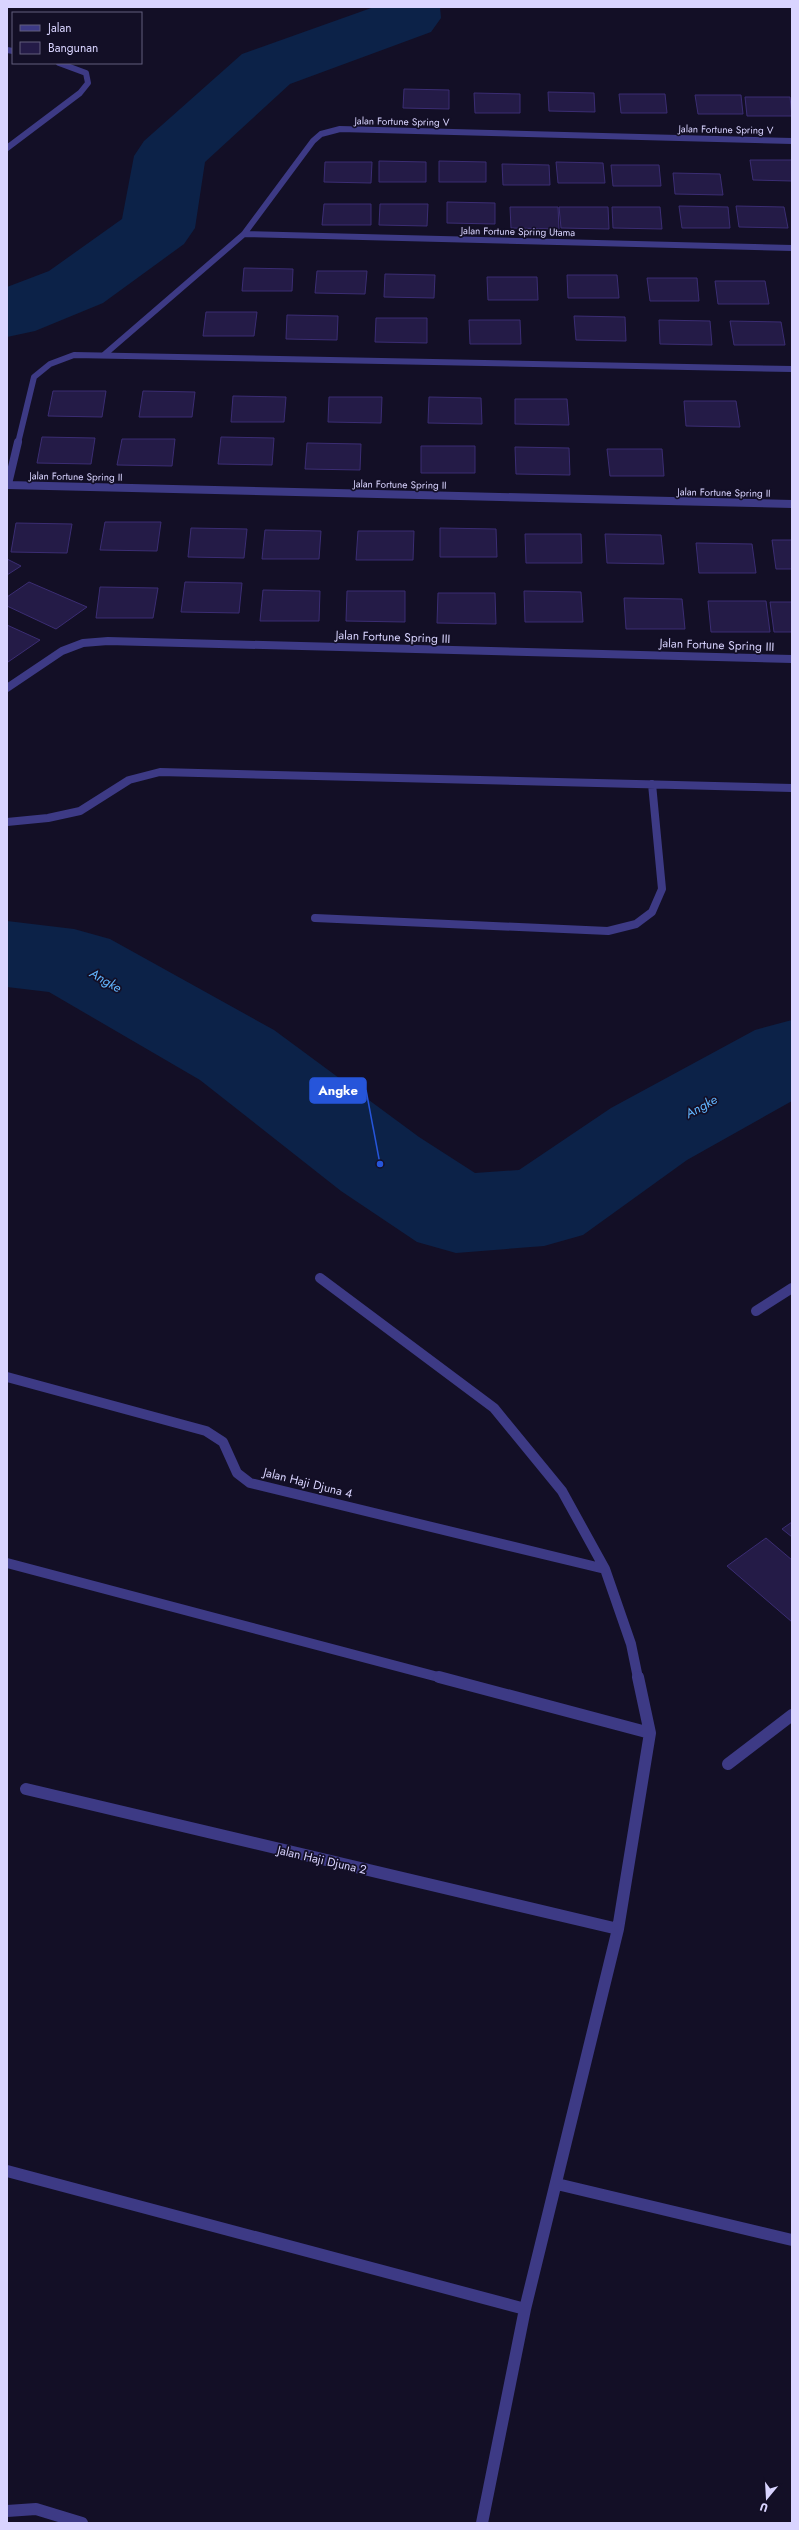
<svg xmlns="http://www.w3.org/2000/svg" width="799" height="2530" font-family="Jost,sans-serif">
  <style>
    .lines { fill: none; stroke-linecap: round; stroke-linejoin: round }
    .river { fill: #0c2248; fill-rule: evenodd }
    .building { fill: #241b47; stroke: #3b2d73 }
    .service { stroke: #3d3a85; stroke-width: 6 }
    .minor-far3 { stroke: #3d3a85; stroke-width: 6 }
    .minor-far2 { stroke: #3d3a85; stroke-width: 8 }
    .minor-far1 { stroke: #3d3a85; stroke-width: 10 }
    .minor { stroke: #3d3a85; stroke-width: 12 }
    .labels { text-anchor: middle; stroke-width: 3.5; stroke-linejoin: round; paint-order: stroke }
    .far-street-label { font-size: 10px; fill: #d9d4ff; stroke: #130f26 }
    .street-label { font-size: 12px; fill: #d9d4ff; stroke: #130f26 }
    .water-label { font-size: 13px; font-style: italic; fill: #62b6ff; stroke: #130f26 }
    .leader { fill: none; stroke: #2655da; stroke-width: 1.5 }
    .callout-dot { fill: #2655da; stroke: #130f26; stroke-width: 1.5 }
    .callout { fill: #2655da; stroke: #2655da; stroke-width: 1.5 }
    .callout-label { font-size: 13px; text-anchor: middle; font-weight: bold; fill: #fff }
  </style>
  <rect width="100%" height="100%" fill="#130f26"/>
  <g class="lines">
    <path class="river" d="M374,7H440L441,18L431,32L290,84L205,162L195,228L184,244L103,303L35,331L7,337V287L49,271L122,219L134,156L144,141L242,54Z
      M7,921L74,929L110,939L274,1030L419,1137L475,1173L519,1170L611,1108L755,1030L792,1020V1101L687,1160L583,1235L544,1246L456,1253L417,1242L341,1191L200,1080L49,992L7,987Z"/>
  </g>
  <path class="building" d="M404,89L449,90V109L403,108Z
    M548,92L594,93L595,112L549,111Z
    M474,93L520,94V113H475Z
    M619,94H665L667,113H621Z
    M695,95H741L743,114H698Z
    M745,97H790L792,116H747Z
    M750,160H792V181L753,180Z
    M379,161L426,162V182H379Z
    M439,161L486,162V182H439Z
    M325,162H372L371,183L324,182Z
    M556,162L603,163L605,183H558Z
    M502,164L549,165L550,185H503Z
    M611,165H659L661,186H613Z
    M673,173L720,174L723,195L675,194Z
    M447,202L495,203V224L447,223Z
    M324,204H371V225H322Z
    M380,204H428L427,226L379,225Z
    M679,206L728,207L730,228H682Z
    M736,206L784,207L788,228L739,227Z
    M510,207H558L559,229L511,228Z
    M559,207H608L609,229L561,228Z
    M612,207H660L662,229L613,228Z
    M244,268L293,269L292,291H242Z
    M317,271H367L365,294L315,293Z
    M385,274L435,275L434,298L384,297Z
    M567,275H617L619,298H568Z
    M487,277H537L538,300H488Z
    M647,278H697L699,301H650Z
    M715,281H765L769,304H718Z
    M206,312H257L254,336H203Z
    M287,315L338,316L337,340L286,339Z
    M574,316L625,317L626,341L576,340Z
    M376,318H427V343L375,342Z
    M469,320H520L521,344H470Z
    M659,320L710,321L712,345L660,344Z
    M730,321L781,322L785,345H734Z
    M53,391H106L102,417L48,416Z
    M143,391L195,392L192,417H139Z
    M233,396L286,397L284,422H231Z
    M329,397H382L381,423L328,422Z
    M429,397L481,398L482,424L428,423Z
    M515,399H567L569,425L515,424Z
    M684,401H736L740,427L686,426Z
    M42,437L95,438L91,464L37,463Z
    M221,437L274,438L272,465L218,464Z
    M122,439H175L172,466L117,465Z
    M307,443L361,444L360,470L305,469Z
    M421,446H475V473H421Z
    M515,447L569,448L570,475L516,474Z
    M607,449H662L664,476H610Z
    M105,522H161L157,551L100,550Z
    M16,523L72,524L67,553L11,552Z
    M191,528L247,529L244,558L188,557Z
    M440,528L496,529L497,557H440Z
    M265,530L321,531L319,559H262Z
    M358,531H414L413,560H356Z
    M525,534H581L582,563H526Z
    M605,534L661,535L664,564L607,563Z
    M772,540H792V569H776Z
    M696,543L752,544L756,573H699Z
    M7,559L21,566L7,575Z
    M29,582L87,607L56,629L7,606V597Z
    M185,582L242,583L239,613L181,612Z
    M100,587L158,588L153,618H96Z
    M263,590L320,591L319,621H260Z
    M347,591H405V622L346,621Z
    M524,591L581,592L583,622H525Z
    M438,593H495L496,624L437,623Z
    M624,598L682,599L685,629H626Z
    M708,601H766L770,632H711Z
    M770,602H792V632H774Z
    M7,625L40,640L8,662L7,661Z
    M792,1522V1537L782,1529Z
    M766,1538L792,1560V1622L727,1566Z"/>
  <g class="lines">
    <path class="service" d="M7,50L13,51
      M7,148L80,93L88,83L86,73L59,63"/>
    <path class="minor-far3" d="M244,234L792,248
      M105,354L244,234L313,141L321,134L340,129L792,141
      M18,443L34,377L50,364L74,355L792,369"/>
    <path class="minor-far2" d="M8,484L18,442
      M7,485L792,504
      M7,688L62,651L83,643L108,641L792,659
      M7,822L48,818L80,811L129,780L160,772L792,788
      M315,918L608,931L636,924L652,912L662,889L652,784"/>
    <path class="minor-far1" d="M320,1278L494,1408L562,1491L605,1569L631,1644L638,1678
      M756,1311L792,1288
      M7,1377L206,1431L223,1442L237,1473L250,1483L605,1569
      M7,1563L442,1678"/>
    <path class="minor" d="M439,1677L650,1733
      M728,1764L792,1715
      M26,1789L618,1929
      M7,2171L525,2309
      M557,2184L792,2240
      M7,2511L36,2509L82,2523
      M482,2523L525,2309L618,1929L650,1733L638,1677"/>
  </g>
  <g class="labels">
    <g class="far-street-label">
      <text transform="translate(402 121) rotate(1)" y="4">Jalan Fortune Spring V</text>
      <text transform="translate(726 129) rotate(1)" y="4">Jalan Fortune Spring V</text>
      <text transform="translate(518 231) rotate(1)" y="4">Jalan Fortune Spring Utama</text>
      <text transform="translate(76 476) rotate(1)" y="4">Jalan Fortune Spring II</text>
      <text transform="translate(400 484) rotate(1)" y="4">Jalan Fortune Spring II</text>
      <text transform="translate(724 492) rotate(1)" y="4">Jalan Fortune Spring II</text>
    </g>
    <g class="street-label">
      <text transform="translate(393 637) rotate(2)" y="4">Jalan Fortune Spring III</text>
      <text transform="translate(717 645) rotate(2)" y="4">Jalan Fortune Spring III</text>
      <text transform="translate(308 1483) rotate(14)" y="4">Jalan Haji Djuna 4</text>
      <text transform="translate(322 1860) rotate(13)" y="4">Jalan Haji Djuna 2</text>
    </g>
    <g class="water-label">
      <text transform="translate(106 980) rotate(30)" y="5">Angke</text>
      <text transform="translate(701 1106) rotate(-29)" y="5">Angke</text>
    </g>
  </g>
  <path class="leader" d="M380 1164L366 1090"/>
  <circle class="callout-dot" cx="380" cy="1164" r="4"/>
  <rect class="callout" x="310" y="1078" width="56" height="25" rx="4"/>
  <g class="callout-label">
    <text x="338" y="1095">Angke</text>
  </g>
  <rect width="799" height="2530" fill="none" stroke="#d9d4ff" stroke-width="16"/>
  <rect x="12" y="12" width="130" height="52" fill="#130f26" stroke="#625e7d"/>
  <rect x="20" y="25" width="20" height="6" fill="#3d3a85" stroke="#625e7d"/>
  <text x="48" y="32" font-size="12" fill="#d9d4ff">Jalan</text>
  <rect x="20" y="42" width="20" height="12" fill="#241b47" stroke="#625e7d"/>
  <text x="48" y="52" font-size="12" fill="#d9d4ff">Bangunan</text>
  <g transform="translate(767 2498) rotate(198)" stroke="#130f26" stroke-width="3" paint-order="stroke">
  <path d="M0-3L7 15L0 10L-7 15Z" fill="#d9d4ff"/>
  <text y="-6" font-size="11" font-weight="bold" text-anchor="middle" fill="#d9d4ff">U</text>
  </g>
</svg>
